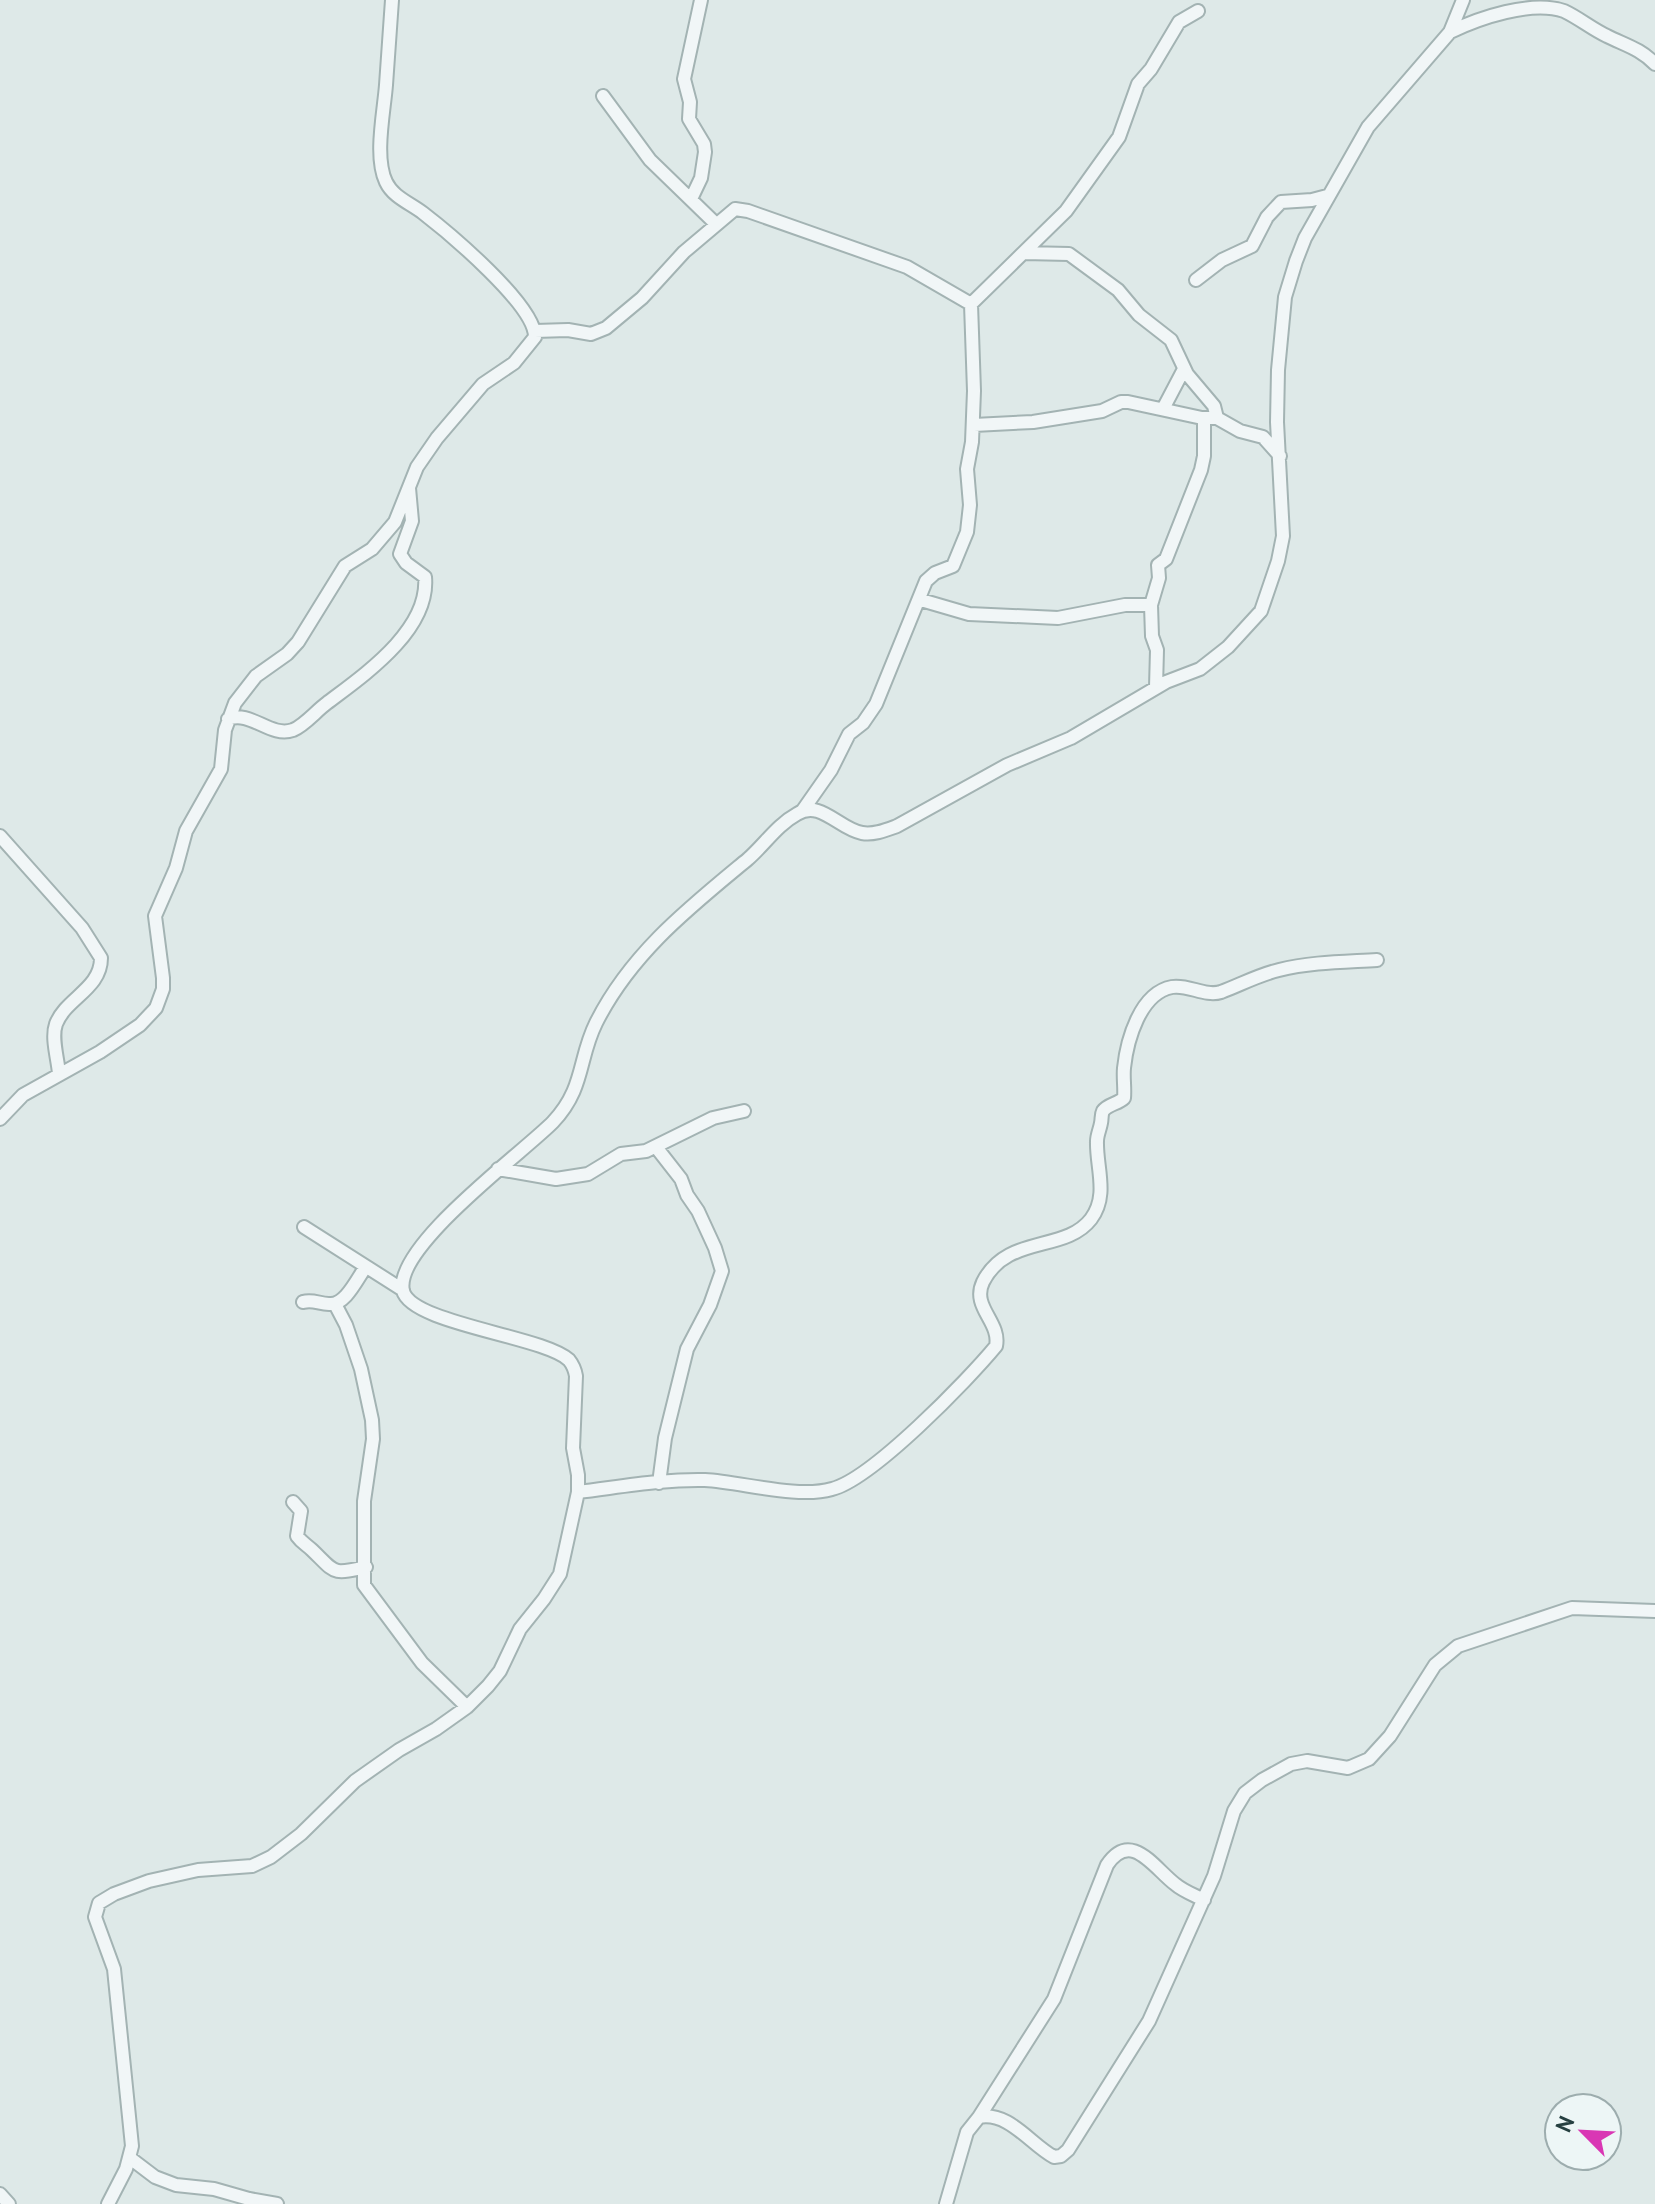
<svg xmlns="http://www.w3.org/2000/svg" width="1655" height="2204" font-family="'PT Sans',sans-serif">
  <style>
    .lines { fill: none; stroke-linecap: round; stroke-linejoin: round }
    .minor-casing { stroke: #a3b3b3; stroke-width: 16 }
    .minor { stroke: #f1f6f7; stroke-width: 12 }
  </style>
  <rect width="100%" height="100%" fill="#dee9e8"/>
  <g class="lines">
    <g class="minor-casing">
      <path id="minor" d="M1450,32C1479,18 1531,0 1564,11C1579,18 1592,29 1607,36C1625,45 1641,49 1655,64
        M603,96L650,160L716,224
        M691,199L701,178L705,152L704,144L689,119L690,102L684,79L701,0
        M1024,253L1069,254L1118,290L1139,315L1171,340L1187,374L1214,406L1217,418
        M1196,280L1222,260L1252,246L1267,217L1281,202L1312,200L1327,196
        M535,331L568,330L591,334L606,328L642,298L684,252L735,209L748,211L907,267L971,304
        M1163,409L1184,369
        M974,425L1033,422L1102,411L1121,402H1128L1202,418H1217L1240,431L1263,437L1280,456
        M921,600L969,614L1058,618L1125,605H1151
        M1156,687L1157,650L1152,636L1151,605L1159,578L1158,565L1166,559L1201,470L1204,456V418
        M228,719C251,710 270,738 293,730C305,725 316,711 327,703C364,675 430,630 425,577L406,563L400,554L412,521L409,488
        M803,810L831,770L849,734L863,723L876,704L926,581L935,573L953,566L967,532L970,505L967,469L972,442L974,391L971,304L1066,211L1119,137L1138,84L1151,69L1179,22L1198,11
        M0,836L82,928L101,958C101,989 66,998 56,1024C51,1038 58,1059 59,1074
        M0,1119L23,1095L100,1052L140,1025L156,1008L163,989V978L155,916L176,868L186,831L221,769L225,730L235,703L256,676L287,654L298,642L345,566L372,549L395,522L417,467L437,438L483,384L514,363L535,337C535,305 449,233 423,213C410,203 393,197 386,182C374,157 384,112 386,85C388,57 390,28 392,0
        M656,1147L681,1179L687,1195L698,1211L715,1248L722,1271L710,1305L687,1349L665,1438L659,1483
        M498,1169L556,1179L588,1174L621,1154L646,1151L713,1118L744,1111
        M304,1227L403,1290
        M303,1302C313,1299 319,1304 329,1304C345,1306 357,1279 365,1268
        M335,1304L346,1325L361,1369L372,1420L373,1439L364,1501V1585L422,1663L467,1707
        M578,1492C620,1487 663,1479 705,1480C742,1482 797,1499 832,1489C872,1479 968,1380 996,1346C1001,1322 971,1307 983,1282C1007,1234 1065,1253 1091,1219C1109,1195 1096,1167 1097,1141C1097,1135 1100,1129 1101,1123C1102,1119 1101,1115 1103,1111C1108,1104 1118,1104 1124,1098C1125,1088 1123,1078 1124,1068C1127,1040 1140,993 1172,987C1188,984 1205,997 1221,992C1240,985 1258,975 1279,970C1311,962 1344,962 1377,960
        M293,1502L301,1511L297,1536C302,1543 307,1545 312,1550C336,1573 331,1575 366,1567
        M979,2117L1054,1999L1107,1865C1131,1829 1154,1868 1175,1884C1183,1891 1194,1895 1204,1900
        M130,2158L155,2177L176,2185L214,2189L249,2199L277,2204
        M0,2194L9,2204
        M108,2204L126,2169L132,2146L114,1969L95,1917L99,1903L114,1894L149,1881L198,1870L252,1866L271,1857L301,1834L355,1781L399,1750L436,1729L467,1707L488,1686L500,1671L520,1629L544,1599L560,1574L578,1492V1475L573,1448L576,1376C575,1370 573,1365 569,1360C543,1336 412,1324 403,1291C393,1247 525,1151 553,1122C585,1088 578,1059 596,1023C631,953 690,907 748,859C765,844 777,825 797,814C820,799 839,829 862,833C874,835 886,830 897,826L1007,765L1071,738L1166,682L1200,669L1228,647L1261,611L1278,561L1283,536L1277,422L1278,370L1285,297L1296,261L1305,238L1368,127L1450,32L1463,0
        M946,2204L967,2132L979,2117C1009,2111 1031,2145 1054,2157L1061,2156L1068,2150L1149,2021L1214,1876L1234,1811L1245,1793L1262,1780L1291,1764L1307,1761L1348,1768L1369,1759L1390,1736L1435,1665L1458,1646L1572,1608L1655,1611"/>
    </g>
    <use href="#minor" class="minor"/>
  </g>
  <g transform="translate(1583 2132) rotate(294)"><circle r="38" fill="#edf6f6" stroke="#9dadae" stroke-width="2"/>
  <path d="M0-6L14 30L0 20L-14 30Z" fill="#d937b4"/>
  <text y="-12" font-size="22" font-weight="bold" text-anchor="middle" fill="#264041">N</text>
  </g>
</svg>
